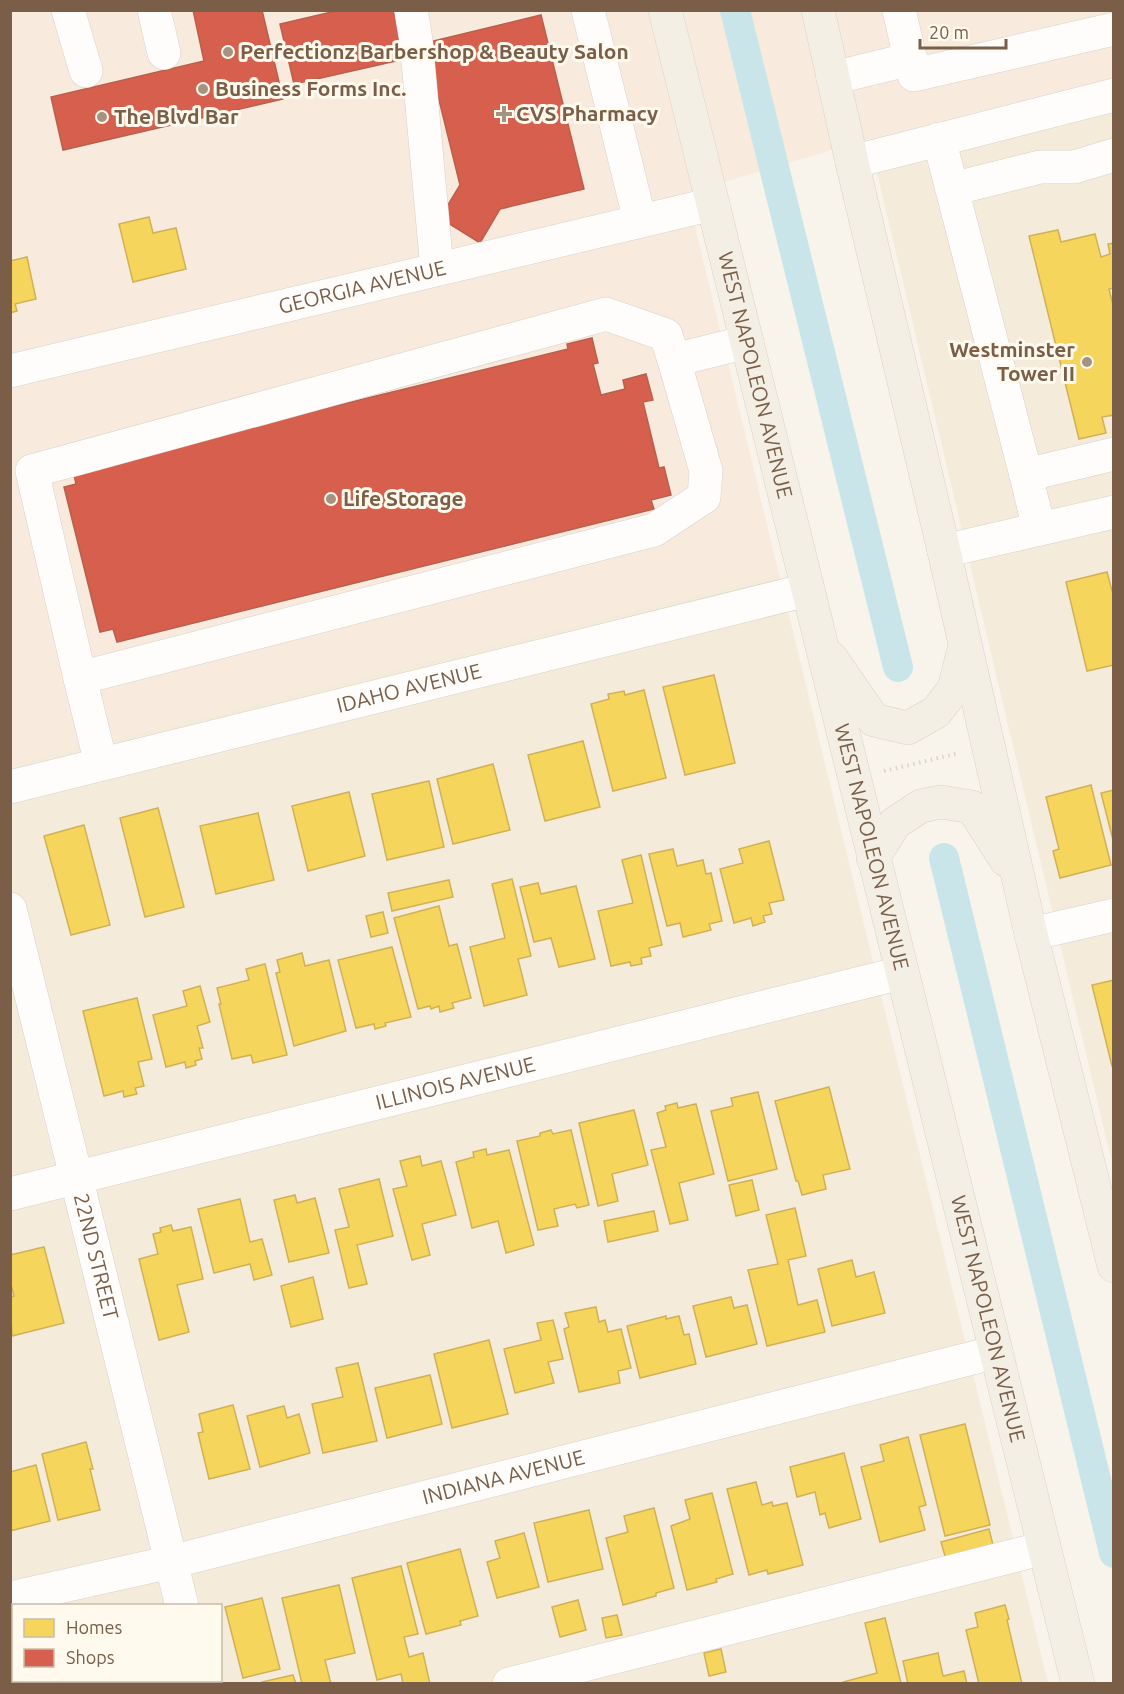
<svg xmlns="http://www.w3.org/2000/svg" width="1124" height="1694" font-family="Ubuntu,sans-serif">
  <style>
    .residential { fill: #f4ebda; fill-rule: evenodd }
    .commercial { fill: #f9eade }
    .homes { fill: #f6d55c; stroke: #d1b156; stroke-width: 1.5 }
    .shops { fill: #d6604d; stroke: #ba5f4b; stroke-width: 1.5 }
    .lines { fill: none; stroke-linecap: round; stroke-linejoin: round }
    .canal { stroke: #cae5ea; stroke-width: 30 }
    .minor-casing { stroke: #d7d1c9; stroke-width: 34 }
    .major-casing { stroke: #dad1c8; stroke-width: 34 }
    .path { stroke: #dcd4cc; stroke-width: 4; stroke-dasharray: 1.5 4.5; stroke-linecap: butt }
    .minor { stroke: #fefdfc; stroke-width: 33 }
    .major { stroke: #f3efe5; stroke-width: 33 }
    .poi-dot { fill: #a69280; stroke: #fffaed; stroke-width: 2 }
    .labels { text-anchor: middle; stroke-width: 6; stroke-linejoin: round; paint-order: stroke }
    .poi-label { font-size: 21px; font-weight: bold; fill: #7a5e47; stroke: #fffaed; text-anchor: start }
    .street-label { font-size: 21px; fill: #7a5e47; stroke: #fffaed }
  </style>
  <rect width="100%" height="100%" fill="#f8f4eb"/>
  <path class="residential" d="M1113,79V1167L869,139Z
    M779,574L1048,1683H11L10,764ZM14,1606H220V1680H14Z"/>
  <path class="commercial" d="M10,11H1113V79L869,139L687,193L779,574L11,764Z"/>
  <path class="homes" d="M149,217L153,233L176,228L186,269L133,282L119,224Z
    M1058,230L1061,242L1095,234L1101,257L1110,254L1108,244L1114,243V288L1109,289L1114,309V415L1102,417L1106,433L1079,439L1029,236Z
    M27,257L36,299L15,304L17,311L10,313V261Z
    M1107,572L1114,598V665L1087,671L1066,582Z
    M714,675L735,763L685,775L663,687Z
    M644,690L666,778L613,791L591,704L609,699L608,694L624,691L625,695Z
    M583,741L600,807L545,821L528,755Z
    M493,764L510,830L453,844L437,779Z
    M429,781L444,847L387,860L372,794Z
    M1091,785L1111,865L1060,878L1053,851L1059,849L1046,797Z
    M1114,790V844L1101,793Z
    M349,792L365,856L308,871L292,806Z
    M158,808L184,907L145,917L120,818Z
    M258,813L274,880L216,894L200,826Z
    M84,825L110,925L71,935L44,836Z
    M769,841L784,900L769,903L772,914L763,916L765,922L753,926L751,918L734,923L720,869L743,863L739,849Z
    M673,849L677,866L703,860L706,874L711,873L722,921L709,924L711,930L683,937L680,923L667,926L649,854Z
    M641,855L662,945L649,948L651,956L641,958L642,964L631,966L630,962L611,966L598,911L633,903L622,860Z
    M512,879L531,956L518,959L527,995L484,1006L470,947L505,938L492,884Z
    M449,880L453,897L392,911L388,893Z
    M538,883L541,894L576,886L595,959L559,967L551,938L534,942L520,887Z
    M439,906L449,946L457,944L471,998L452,1003L454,1008L440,1012L439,1006L431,1009L430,1006L418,1009L394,918Z
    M383,912L388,933L371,937L366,916Z
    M392,947L411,1017L385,1023L386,1026L375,1029L374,1024L356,1028L338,960Z
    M302,953L305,966L329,960L346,1031L294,1046L276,973L280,972L277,960Z
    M265,964L287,1055L253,1063L251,1055L232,1059L219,1004H221L217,988L249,980L246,969Z
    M1114,980V1066H1112L1092,985Z
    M200,986L210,1022L197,1026L203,1048H199L202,1059L195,1061L196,1065L186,1068L185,1062L166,1067L153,1015L187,1006L183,991Z
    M137,998L152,1059L138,1062L144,1086L135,1088L137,1094L124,1097L123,1091L104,1096L83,1011Z
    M829,1087L850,1169L823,1175L826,1189L802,1195L798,1181H796L775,1101Z
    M758,1092L777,1169L728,1181L711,1111L733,1106L731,1098Z
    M677,1103L678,1108L696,1104L714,1174L679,1183L688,1220L670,1224L651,1150L666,1147L657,1113L666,1110L665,1106Z
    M634,1110L648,1165L612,1174L618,1201L598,1206L579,1123Z
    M551,1130L553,1134L571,1130L589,1205L577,1208L575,1204L554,1209L558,1226L538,1230L517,1141L540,1136V1133Z
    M486,1149L487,1155L509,1150L534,1245L506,1253L498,1221L472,1228L456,1162L474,1157L473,1152Z
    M420,1156L422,1166L441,1161L456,1215L422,1224L430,1255L412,1260L393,1189L407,1186L400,1161Z
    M379,1179L393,1236L357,1245L367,1284L349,1288L335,1230L349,1227L339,1189Z
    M752,1180L759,1210L736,1216L729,1185Z
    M295,1195L297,1203L315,1198L329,1253L289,1262L274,1200Z
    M240,1199L250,1242L262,1239L272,1275L254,1280L250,1264L214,1273L198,1209Z
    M795,1208L806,1256L788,1260L798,1305L817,1300L825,1332L767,1346L748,1270L778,1264L766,1215Z
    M654,1211L658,1231L608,1242L604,1221Z
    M171,1225L173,1231L191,1227L203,1279L177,1285L189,1332L159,1340L139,1259L158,1254L153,1234L161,1232L160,1228Z
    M44,1247L64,1323L12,1336L10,1297L14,1296L10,1281V1255Z
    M852,1260L856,1277L874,1272L885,1313L832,1326L818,1269Z
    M313,1277L323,1319L291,1327L281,1286Z
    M731,1297L734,1308L747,1305L757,1344L706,1357L693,1306Z
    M596,1307L599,1322L605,1320L608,1332L621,1329L631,1368L618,1371L620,1383L579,1392L564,1329L569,1327L565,1313Z
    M666,1316V1319L679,1316L684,1335L689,1334L696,1364L640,1378L627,1326Z
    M553,1320L563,1359L548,1362L554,1383L515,1393L504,1349L541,1340L537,1323Z
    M489,1340L508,1414L452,1428L434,1354Z
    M358,1363L377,1441L323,1453L312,1404L343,1397L336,1368Z
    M430,1375L442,1424L387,1438L375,1388Z
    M233,1405L250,1469L209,1479L198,1433L203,1432L199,1414Z
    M284,1406L287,1418L299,1414L310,1453L260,1467L247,1416Z
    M965,1424L990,1525L945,1536L920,1435Z
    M908,1437L926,1505L919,1507L925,1530L880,1542L861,1467L884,1461L880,1445Z
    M86,1442L93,1469H90L100,1510L58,1520L42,1454Z
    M844,1453L861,1519L829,1528L825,1513L820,1515L815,1492L797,1497L790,1467Z
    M36,1465L50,1521L10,1531V1472Z
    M756,1482L762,1505L772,1502L773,1506L787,1503L803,1565L768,1574L767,1570L749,1575L727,1489Z
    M712,1493L733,1574L716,1579L717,1582L687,1590L671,1526L690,1519L685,1500Z
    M654,1508L674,1588L656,1593V1596L623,1605L606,1538L628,1532L624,1516Z
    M589,1510L603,1569L548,1582L534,1523Z
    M989,1529L994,1549L947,1563L941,1542Z
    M524,1533L539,1587L497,1598L487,1562L500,1558L495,1541Z
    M460,1549L478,1616L460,1621L461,1625L426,1634L407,1563Z
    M401,1566L418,1634L404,1637L409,1657L423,1653L430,1684H403L401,1674L377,1680L352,1578Z
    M339,1585L355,1653L325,1660L331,1684H302L282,1598Z
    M262,1598L280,1669L243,1678L225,1607Z
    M578,1600L586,1630L560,1637L552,1607Z
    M1005,1605L1009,1619L1007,1620L1022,1684H979L966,1630L978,1627L975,1613Z
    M617,1615L622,1635L606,1638L602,1618Z
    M885,1618L901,1683L843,1684V1682L877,1673L865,1623Z
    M721,1649L726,1672L709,1676L704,1653Z
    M938,1653L943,1676L964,1671L967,1684H908L903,1661Z
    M14,1659V1680H21V1684H10V1660Z
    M293,1675L296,1684H263L262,1682Z
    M104,1680H155V1684H104Z"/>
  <path class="shops" d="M193,10H262L283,99L63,150L51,97L204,61Z
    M340,10H394L405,59L294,84L280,24Z
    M541,15L584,189L500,209L480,243L440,218L460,185L425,43Z
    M592,338L598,363L593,364L601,395L625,389L623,380L646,374L653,400L643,402L659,468L664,467L671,495L651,500L654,509L117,642L113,629L100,632L64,487L76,484L73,470L568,349L567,344Z"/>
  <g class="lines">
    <path class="canal" d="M735,10L898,667
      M944,858L1114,1553"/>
    <g class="minor-casing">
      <g id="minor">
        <path d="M68,10L86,71"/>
        <path d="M154,10L164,53"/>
        <path d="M411,10L416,40L437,269"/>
        <path d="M588,10L640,221"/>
        <path d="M899,10L914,75L1114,29"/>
        <path d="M833,78L911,59"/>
        <path d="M939,139L1026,475"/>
        <path d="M852,162L1114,95"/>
        <path d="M952,189L1040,167H1074L1114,155"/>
        <path d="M674,360L666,335L606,314L32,471L80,678L654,530L704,497L706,471L674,360L747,342"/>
        <path id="s1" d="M10,371L713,204"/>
        <path d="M1039,529L1026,475L1114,454"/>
        <path d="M944,551L1114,512"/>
        <path d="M80,678L101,764"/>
        <path id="s2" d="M10,787L807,590"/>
        <path id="s3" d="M10,909L182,1606"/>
        <path d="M1031,934L1114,915"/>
        <path id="s4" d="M10,1194L901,973"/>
        <path id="s5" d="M10,1598L171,1562L996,1352"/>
        <path d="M201,1680V1684"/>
        <path d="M509,1684L1044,1548"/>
      </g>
    </g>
    <g class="major-casing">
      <g id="major">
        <path id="s6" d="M665,10L1078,1684"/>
        <path d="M818,10L852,162L944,551L1031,934L1114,1266"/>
        <path d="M831,658L874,720L908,728L936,712L954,689L964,649"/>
        <path d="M873,858L895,823L921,806L941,802L972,807L1006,860"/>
      </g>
    </g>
    <path class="path" d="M884,771L959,753"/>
    <use href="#minor" class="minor"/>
    <use href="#major" class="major"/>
  </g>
  <g class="poi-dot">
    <circle cx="228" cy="52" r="6"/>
    <circle cx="203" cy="89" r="6"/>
    <path d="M501 105h6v6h6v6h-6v6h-6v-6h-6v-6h6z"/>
    <circle cx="102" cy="117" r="6"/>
    <circle cx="1087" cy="362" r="6"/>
    <circle cx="331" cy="499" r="6"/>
  </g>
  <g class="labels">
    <g class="poi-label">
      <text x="240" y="59">Perfectionz Barbershop &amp; Beauty Salon</text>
      <text x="215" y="96">Business Forms Inc.</text>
      <text x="516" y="121">CVS Pharmacy</text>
      <text x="114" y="124">The Blvd Bar</text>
      <text x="1075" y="357" text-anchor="end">Westminster<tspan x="1075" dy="24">Tower II</tspan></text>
      <text x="343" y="506">Life Storage</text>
    </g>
    <g class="street-label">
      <text dy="7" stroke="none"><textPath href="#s1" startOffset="362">GEORGIA AVENUE</textPath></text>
      <text dy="7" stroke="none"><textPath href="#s6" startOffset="376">WEST NAPOLEON AVENUE</textPath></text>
      <text dy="7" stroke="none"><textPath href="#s2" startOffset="411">IDAHO AVENUE</textPath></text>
      <text dy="7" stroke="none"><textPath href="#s6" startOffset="862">WEST NAPOLEON AVENUE</textPath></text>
      <text dy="7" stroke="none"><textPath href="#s4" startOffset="459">ILLINOIS AVENUE</textPath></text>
      <text dy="7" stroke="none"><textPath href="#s3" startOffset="358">22ND STREET</textPath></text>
      <text dy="7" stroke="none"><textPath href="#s6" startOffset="1348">WEST NAPOLEON AVENUE</textPath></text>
      <text dy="7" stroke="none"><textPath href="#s5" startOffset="508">INDIANA AVENUE</textPath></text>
    </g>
  </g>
  <rect width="1124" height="1694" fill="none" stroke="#7a5e47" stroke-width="24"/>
  <rect x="12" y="1604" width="210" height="78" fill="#fffaed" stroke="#cabcab" stroke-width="1.5"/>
  <rect x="24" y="1619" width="30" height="18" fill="#f6d55c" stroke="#cabcab" stroke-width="1.5"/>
  <text x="66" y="1634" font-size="18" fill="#7a5e47">Homes</text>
  <rect x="24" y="1649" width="30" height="18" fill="#d6604d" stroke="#cabcab" stroke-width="1.5"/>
  <text x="66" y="1664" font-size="18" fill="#7a5e47">Shops</text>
  <path d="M920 39v9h86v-9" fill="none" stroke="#7a5e47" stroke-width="3"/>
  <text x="929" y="39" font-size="18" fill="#7a5e47" stroke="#fffaed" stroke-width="4.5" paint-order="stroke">20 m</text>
</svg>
